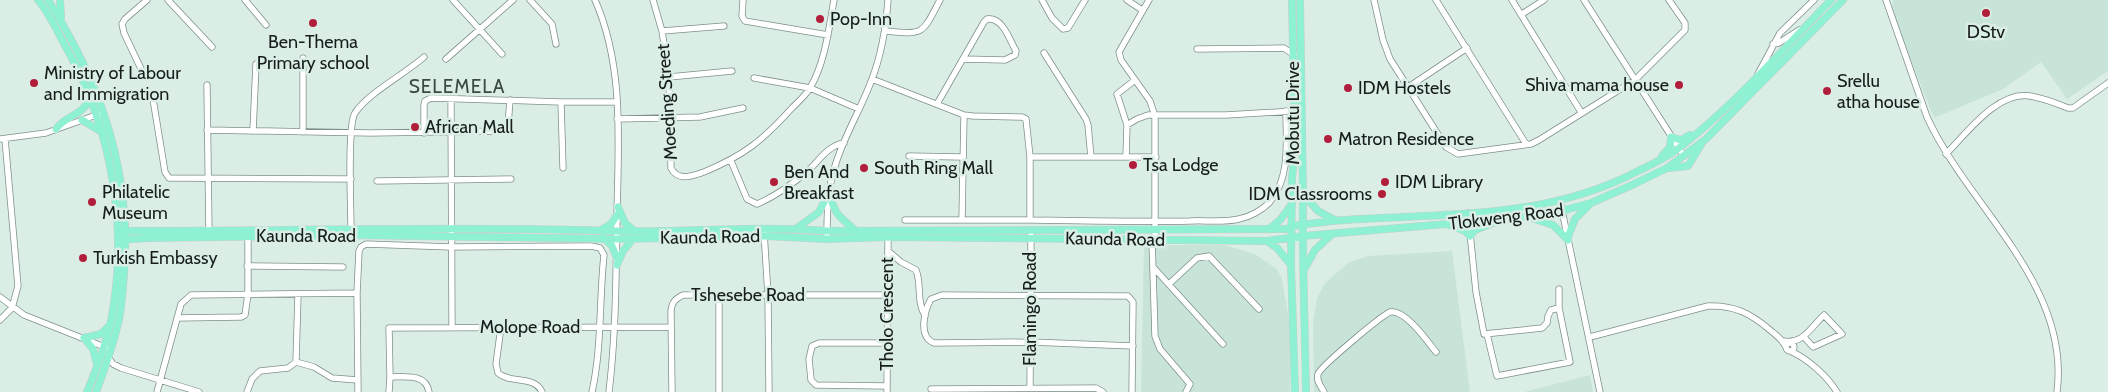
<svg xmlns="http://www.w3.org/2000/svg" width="2108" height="392" font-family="Cabin,sans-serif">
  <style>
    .built { fill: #c8e4d8 }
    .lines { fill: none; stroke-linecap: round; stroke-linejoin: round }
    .minor-casing { stroke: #7e8f88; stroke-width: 7 }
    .major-casing { stroke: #cccdcd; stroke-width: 8 }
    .minor { stroke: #fff; stroke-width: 5.5 }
    .major { stroke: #8ef1d4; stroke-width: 7 }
    .poi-dot { fill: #b11e3c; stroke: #dbeee6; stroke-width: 2 }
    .labels { text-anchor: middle; stroke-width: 5; stroke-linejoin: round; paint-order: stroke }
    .poi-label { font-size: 18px; fill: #161d1a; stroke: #dbeee6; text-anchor: start }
    .street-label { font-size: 18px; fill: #161d1a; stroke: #dbeee6 }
    .neighbourhood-label { font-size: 19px; letter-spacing: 1px; fill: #3a4a43; stroke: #dbeee6 }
  </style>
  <rect width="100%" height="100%" fill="#dbeee6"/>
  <path class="built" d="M1893,0H2108V71L2067,99L2041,62L2003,89L1934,118L1892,13Z
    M1144,245H1224L1255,254L1277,269L1282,279L1291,332L1290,392H1141Z
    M1452,251L1470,392H1314L1313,322L1317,298L1325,283L1348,263L1368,256Z
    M1590,375L1593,392H1524Z"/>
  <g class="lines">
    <g class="minor-casing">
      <path id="minor" d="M168,0L212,47
        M245,0L266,25
        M453,0L502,54
        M530,0L552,24L556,44
        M595,0C625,68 618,145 617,217C616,276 616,334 609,392
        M653,0L662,31L669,77L671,168C678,182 692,176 704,172C745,155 763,140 792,108C798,102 806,95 810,88C825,63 829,28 834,0
        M743,0L742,16L745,21L828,35
        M1042,0L1052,18L1063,29L1068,28L1085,0
        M1127,0L1142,10
        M1149,0L1119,52L1121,60L1150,101L1155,116V239
        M1374,0L1383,40L1390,59L1446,147L1458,154L1531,144L1539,140L1635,80L1685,30V23L1669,0
        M1436,0L1526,144
        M1512,0L1581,112
        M1584,0L1684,156
        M1886,0L1927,117C1968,207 2071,284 2057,392
        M1522,14L1544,0
        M662,31L724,26
        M886,31C925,35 922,34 940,0
        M1773,44L1779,43L1799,30
        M1197,49L1284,48L1294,55
        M1044,53L1086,119L1088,125L1091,157
        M303,58V132
        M446,59L513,0
        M143,73L124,33L122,24L125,19L147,0
        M1758,74L1780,33L1814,0
        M669,77L732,71
        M754,78L810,88L859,109
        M872,79L964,115L973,116L1022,117L1026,119L1030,157V220H905
        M207,85L209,235
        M1407,88L1467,48
        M153,99L165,172L169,178L351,179
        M451,99L452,327
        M561,102L563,168
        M937,104L984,22L987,19C1003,17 1009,39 1016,51L1015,55L1005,60L963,59
        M617,119L700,117L743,108
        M1127,125L1137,119L1148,115H1226L1295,111
        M207,130L370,133L502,131L508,125L510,100
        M253,131L256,64
        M424,133V105L425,101L431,98L561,102H617
        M0,139L46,133L99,114
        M1946,154C1967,133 1997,91 2030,96C2043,98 2056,103 2068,108H2073L2108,83
        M909,156L962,157
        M1030,157H1156
        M1126,157L1127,125L1117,94L1135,80
        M731,161L747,199L757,204C776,196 794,183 810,169C821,158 828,146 844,143
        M377,181L511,179
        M1560,201L1600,392
        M1468,213L1476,292L1484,334L1542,328L1547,323L1548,316L1551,310L1559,308V289
        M962,220L964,115
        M1030,220C1084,221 1137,222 1190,221C1206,220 1223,223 1239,219C1250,217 1262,210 1269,203C1291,178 1286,141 1286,111
        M351,229C351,209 347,125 355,113C368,93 405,74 424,57
        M764,232L768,295L769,392
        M827,235C827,210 828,186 836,163C845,134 862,107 872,79C882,53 886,27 888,0
        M1152,239L1155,336L1160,349L1190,384L1186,392
        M888,251L901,262L916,270C922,285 916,300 925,316
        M247,266L343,267
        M1153,267L1223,344
        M1169,284L1197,258L1209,256L1259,309
        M719,295V392
        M0,297L24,315L107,348
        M177,318L241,317L245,315L248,294V234
        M0,320L12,308L18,286L5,139
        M501,327L496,364L498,373C510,384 535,375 542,392
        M1487,334L1497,376L1570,362L1559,308
        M1590,337L1708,306C1734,305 1750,313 1770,330C1776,335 1782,339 1786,347
        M1783,341C1803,345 1811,327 1824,315L1842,334L1813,347L1804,337
        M1786 347a4 4 0 1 1 8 0a4 4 0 1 1-8 0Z
        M886,343H819L812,346L809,359L811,380L816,385L887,386
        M1790,351C1807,358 1827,376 1837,392
        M108,357L113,364L121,368L199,392
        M296,362L314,367L332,378L358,380
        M1030,388L1031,235
        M931,389L1096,388L1103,392
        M157,392L181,304L191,295L357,293
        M247,392L252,379L260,371L288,368L296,362L298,294
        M358,392L357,293L359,251L361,247L366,244L451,247L591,246L600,248L604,255C599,301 602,347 592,392
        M389,392L390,377
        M429,392C426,373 405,377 390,377L389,328L670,327
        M672,392L671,311C672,302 675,299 683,295H887
        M887,392L888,237
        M1132,392L1133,302L1128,296L942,295L931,299C924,311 918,337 934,343L1030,342L1133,346
        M1324,392C1321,386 1316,381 1318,374C1321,366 1381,316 1390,312C1405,309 1427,341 1436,352"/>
    </g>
    <g class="major-casing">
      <path id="major" d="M38,0C50,14 58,33 67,49C112,130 128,225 112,316C107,343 97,368 87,392
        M48,0C98,79 128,161 125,255C124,276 123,298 119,319C114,344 105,368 96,392
        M60,0L61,17
        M1292,0L1295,150L1292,178L1291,265L1295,392
        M1300,0L1303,194C1302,260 1305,326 1306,392
        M82,120L102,132
        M56,129C67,114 82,117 90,98
        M1662,156L1670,147L1671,137L1681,140L1690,135
        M1669,168L1688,166L1701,145
        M829,192C834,213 838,216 855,230
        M1303,194L1318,211L1335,220
        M618,207L625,223L633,230
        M1531,218L1553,225L1568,240
        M1449,225L1465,231L1470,236L1475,230L1493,223
        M797,228L819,212L829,192
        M1269,229L1280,220L1292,204
        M601,230L611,224L617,215
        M118,231C284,231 450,226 616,231C686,233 757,225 827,231L1287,229L1292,226C1309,224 1327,221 1344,220C1447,213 1546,220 1640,170C1653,164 1667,157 1679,148C1735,105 1782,50 1831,0
        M603,237L612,246L617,258
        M1568,237L1575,219L1589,205
        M118,240L147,238L351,235L617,239L765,236L827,239L888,237L1267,241L1303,236L1494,220L1550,214L1591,203L1632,185L1667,168L1706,139L1843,0
        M1267,241L1277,248L1291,265
        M617,265L623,251L633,239
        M1305,268L1315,250L1332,234
        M84,338L93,349L97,364
        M84,338L101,334L108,327"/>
    </g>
    <use href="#minor" class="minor"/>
    <use href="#major" class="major"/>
  </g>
  <g class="poi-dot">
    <circle cx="1986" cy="13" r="5"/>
    <circle cx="820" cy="19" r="5"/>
    <circle cx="313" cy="23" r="5"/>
    <circle cx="34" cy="83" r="5"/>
    <circle cx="1679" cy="85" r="5"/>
    <circle cx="1348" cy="88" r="5"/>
    <circle cx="1827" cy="91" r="5"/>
    <circle cx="415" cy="127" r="5"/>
    <circle cx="1328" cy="139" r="5"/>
    <circle cx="1133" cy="165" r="5"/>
    <circle cx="864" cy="168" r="5"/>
    <circle cx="774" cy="182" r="5"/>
    <circle cx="1385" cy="182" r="5"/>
    <circle cx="1382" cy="194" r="5"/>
    <circle cx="92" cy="202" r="5"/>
    <circle cx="83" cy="258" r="5"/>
  </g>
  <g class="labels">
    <g class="poi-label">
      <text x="830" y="25">Pop-Inn</text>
      <text x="1986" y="38" text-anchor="middle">DStv</text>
      <text x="313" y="48" text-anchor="middle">Ben-Thema<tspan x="313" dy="21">Primary school</tspan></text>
      <text x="44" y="79">Ministry of Labour<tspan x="44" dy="21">and Immigration</tspan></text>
      <text x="1837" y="87">Srellu<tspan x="1837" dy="21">atha house</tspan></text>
      <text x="1669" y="91" text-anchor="end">Shiva mama house</text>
      <text x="1358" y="94">IDM Hostels</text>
      <text x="425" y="133">African Mall</text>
      <text x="1338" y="145">Matron Residence</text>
      <text x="1143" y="171">Tsa Lodge</text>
      <text x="874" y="174">South Ring Mall</text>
      <text x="784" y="178">Ben And<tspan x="784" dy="21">Breakfast</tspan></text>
      <text x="1395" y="188">IDM Library</text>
      <text x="102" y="198">Philatelic<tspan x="102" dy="21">Museum</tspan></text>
      <text x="1372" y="200" text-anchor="end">IDM Classrooms</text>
      <text x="93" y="264">Turkish Embassy</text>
    </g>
    <g class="street-label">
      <text transform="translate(667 102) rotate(-94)" y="6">Moeding Street</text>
      <text transform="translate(1293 113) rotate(-90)" y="6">Mobutu Drive</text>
      <text transform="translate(1506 217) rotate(-7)" y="6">Tlokweng Road</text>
      <text x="306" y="242">Kaunda Road</text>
      <text transform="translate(710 237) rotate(-1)" y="6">Kaunda Road</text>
      <text transform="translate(1115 239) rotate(1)" y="6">Kaunda Road</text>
      <text x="748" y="301">Tshesebe Road</text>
      <text transform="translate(1030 309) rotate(-90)" y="6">Flamingo Road</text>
      <text transform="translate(887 314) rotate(-90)" y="6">Tholo Crescent</text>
      <text x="530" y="333">Molope Road</text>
    </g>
    <g class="neighbourhood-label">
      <text x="457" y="93">SELEMELA</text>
    </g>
  </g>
</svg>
